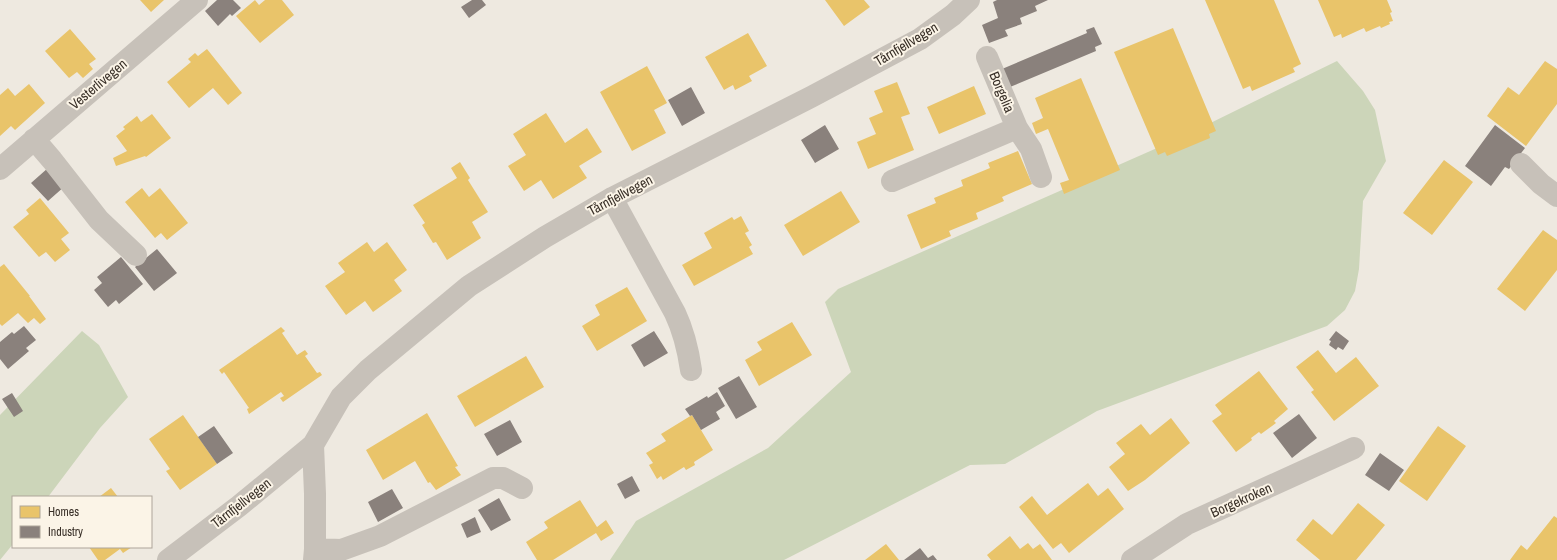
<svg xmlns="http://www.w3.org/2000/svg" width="1557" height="560" font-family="'Archivo Narrow',sans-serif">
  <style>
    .green { fill: #ccd5b9 }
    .homes { fill: #e9c46a }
    .industry { fill: #8a817c }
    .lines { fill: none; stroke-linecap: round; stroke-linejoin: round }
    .minor { stroke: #c7c1b9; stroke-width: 22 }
    .labels { text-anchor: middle; stroke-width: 4; stroke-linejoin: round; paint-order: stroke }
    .street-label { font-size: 14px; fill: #382f27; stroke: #fbf4e7 }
  </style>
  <rect width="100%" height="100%" fill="#eee9e0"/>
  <path class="green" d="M1337,61L1363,91L1375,110L1386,161L1363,201L1359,269L1355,291L1345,310L1327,326L1097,411L1005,464L970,465L784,560H610L636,521L768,448L851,372L825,302L838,289L1182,137Z
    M82,331L99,345L128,397L100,428L48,497H13V544L0,560V415Z"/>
  <path class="homes" d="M140,0H164L151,12Z
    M255,0L259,5L265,0H282L294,15L260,43L236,16Z
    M825,0H864L870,7L844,26Z
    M1205,0H1274L1301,64L1293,68L1295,72L1252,91L1250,86L1243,89Z
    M1318,0H1387L1392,12L1390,13L1393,21L1389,22L1390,24L1381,28L1380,26L1366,32L1364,28L1342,38L1341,34L1334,37Z
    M1173,28L1216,131L1209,134L1210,138L1167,156L1165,152L1158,155L1114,52Z
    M70,29L96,59L89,64L93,69L83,78L77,72L69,78L45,51Z
    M748,33L767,66L749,76L752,81L735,90L733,85L724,90L705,57Z
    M207,49L242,93L228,105L213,88L189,108L167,82L191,62L188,59L195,53L198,56Z
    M1545,61L1557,69V104L1526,146L1487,116L1508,87L1519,95Z
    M647,66L667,103L654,110L666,133L632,151L600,92Z
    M1081,78L1120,170L1064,194L1060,183L1069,180L1048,129L1036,134L1032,123L1043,118L1035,98Z
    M897,82L910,114L901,117L914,150L868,169L857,142L876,134L869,118L883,112L874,91Z
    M29,84L45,103L15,130L11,126L0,136V95L8,88L15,96Z
    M974,86L986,114L939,134L927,107Z
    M546,113L565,143L587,128L602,152L579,166L587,178L553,199L541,180L524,191L508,166L526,155L513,134Z
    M152,114L171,138L146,157L145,156L116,166L113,158L127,151L116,136L125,129L123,127L137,116L141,122Z
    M1018,151L1032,184L1002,197L1004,201L976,213L978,219L949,231L951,236L921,249L907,215L936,203L934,198L963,186L961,180L990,168L988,163Z
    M1444,160L1473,182L1432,235L1403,213Z
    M460,162L470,178L468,180L488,212L472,222L481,238L447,260L436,242L433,243L422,225L425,223L413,205L457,178L451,168Z
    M142,188L149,197L160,188L188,223L167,240L161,233L155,238L125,202Z
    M841,191L860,222L803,256L784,225Z
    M40,198L69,233L61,239L70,250L55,262L46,252L39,257L13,227L29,214L26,210Z
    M741,216L749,231L745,233L752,245L749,247L753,254L694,286L682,265L712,248L704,233L732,217L734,220Z
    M1543,230L1557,240V270L1525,311L1497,289Z
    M367,242L374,252L387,242L407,270L394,280L402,291L373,312L365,301L346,315L325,286L345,272L338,263Z
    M4,264L30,296H29L46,319L40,324L34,318L28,323L18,313L2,326L0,324V267Z
    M627,287L647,321L597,351L582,326L600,315L595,305Z
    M792,322L812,355L759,386L745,360L762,350L757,342Z
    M281,327L285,331L282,333L297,355L305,350L308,354L305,356L317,373L320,372L322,375L283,402L280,398L284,396L281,392L249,414L247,409L249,408L224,372L222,374L219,370Z
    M1318,350L1336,373L1356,357L1379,386L1334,421L1311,392L1314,390L1296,367Z
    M526,356L544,387L475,427L457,396Z
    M1259,371L1288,409L1274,421L1276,423L1261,434L1259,432L1251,438L1252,440L1236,452L1212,421L1222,414L1215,405Z
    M427,413L458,466L455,467L461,475L436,490L430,482L428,483L415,461L383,480L366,450Z
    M183,415L217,464L180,490L166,471L170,469L149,439Z
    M692,415L713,450L694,462L695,465L686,470L684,467L663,480L661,476L657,479L649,465L653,463L646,453L666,441L661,434Z
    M1171,418L1190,443L1145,480L1128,491L1109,467L1125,454L1116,443L1141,424L1150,435Z
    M1438,426L1466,446L1427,501L1399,481Z
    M1088,483L1098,496L1108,488L1124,509L1069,553L1061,543L1053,549L1019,507L1032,496L1047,515Z
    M111,488L118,497H99Z
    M580,500L597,527L606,520L614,533L601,541L596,533L553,560H537L526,542L548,528L544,522Z
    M1358,503L1385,525L1356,560H1320L1296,540L1313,519L1332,535Z
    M1554,516L1557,518V560H1510L1521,545L1527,550Z
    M1010,536L1020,549L1028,543L1033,549L1040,544L1052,560H991L987,555Z
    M886,544L899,560H865Z
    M89,547H132L123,553L120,549L105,560H98Z"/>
  <path class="industry" d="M217,0H233L241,8L232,16L230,14L218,26L205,11Z
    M472,0H482L486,5L469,18L461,7Z
    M997,0H1048L1035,6L1037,11L1020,18L1022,24L1005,30L1008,36L989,43L982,25L998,18L993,2Z
    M1094,27L1102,44L1095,47L1096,51L1010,87L1002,69L1087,33L1086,30Z
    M691,87L705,113L682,126L668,100Z
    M825,125L839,149L815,163L801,140Z
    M1495,125L1525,148L1509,169L1505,167L1491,186L1465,166Z
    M48,168L65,186L48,201L31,183Z
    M157,249L177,273L154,291L135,267Z
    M121,257L143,284L119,304L116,300L108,307L94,290L102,283L97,277Z
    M24,326L36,340L26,348L29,351L8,369L0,359V342L12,332L14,334Z
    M654,331L668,353L644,367L631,345Z
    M1336,331L1349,341L1343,350L1338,347L1336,350L1329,345L1331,341L1329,340Z
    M739,376L757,407L736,419L718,388Z
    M717,392L725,406L716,412L720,419L701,430L692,415L690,416L685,409L707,396L708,398Z
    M12,393L23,411L14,417L2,399Z
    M1299,414L1317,438L1292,458L1273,433Z
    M510,420L522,442L497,456L484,434Z
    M214,426L233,453L217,464L198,437Z
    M1380,453L1404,470L1389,491L1365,475Z
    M632,476L640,491L625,499L617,484Z
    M392,489L403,508L378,522L368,502Z
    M499,498L511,520L491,531L478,510Z
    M475,517L481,532L467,538L461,524Z
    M920,548L928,558L933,555L937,560H904Z"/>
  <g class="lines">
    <path class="minor" d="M987,57L1017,128L1031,149L1041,177
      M34,139L52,160L99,220L136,255
      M1521,164L1541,184L1557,196
      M0,169L197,0
      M892,181L1017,128
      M612,198L675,313C684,332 688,349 691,370
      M313,445L315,494V549L314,560
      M315,549L341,550L380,536L493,478H503L522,488
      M168,560L239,506L313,445L341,397L368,370L469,286L545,237L612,198L811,97L920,39L953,15L969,0
      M1132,560L1187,524L1354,448"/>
  </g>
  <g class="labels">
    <g class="street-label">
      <text transform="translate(906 44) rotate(-31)" y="5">Tårnfjellvegen</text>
      <text transform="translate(98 84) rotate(-40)" y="5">Vesterlivegen</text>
      <text transform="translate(1002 92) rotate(67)" y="5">Borgelia</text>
      <text transform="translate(620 195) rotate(-28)" y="5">Tårnfjellvegen</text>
      <text transform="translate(1241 500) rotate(-24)" y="5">Borgekroken</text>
      <text transform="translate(241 503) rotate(-38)" y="5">Tårnfjellvegen</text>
    </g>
  </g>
  <rect x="12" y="496" width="140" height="52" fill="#fbf4e7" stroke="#ada59a"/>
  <rect x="20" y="506" width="20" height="12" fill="#e9c46a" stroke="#ada59a"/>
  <text x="48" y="516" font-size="12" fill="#382f27">Homes</text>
  <rect x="20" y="526" width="20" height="12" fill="#8a817c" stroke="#ada59a"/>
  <text x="48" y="536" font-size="12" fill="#382f27">Industry</text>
</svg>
